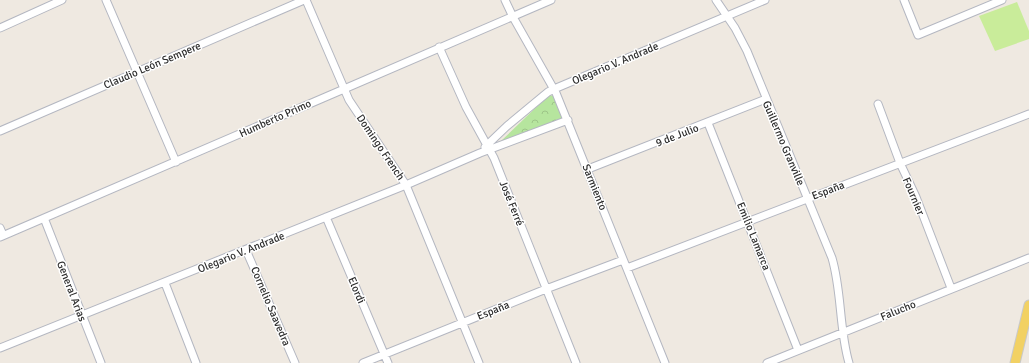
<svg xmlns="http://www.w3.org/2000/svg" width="1029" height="363" font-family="Signika,sans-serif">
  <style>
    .park { fill: url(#park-crowns) }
    .pitch { fill: #c9ec9a }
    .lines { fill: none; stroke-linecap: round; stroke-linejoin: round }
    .minor-casing { stroke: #b4b7c1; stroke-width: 9 }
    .major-casing { stroke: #c9c9c9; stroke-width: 11 }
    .minor { stroke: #fff; stroke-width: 7 }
    .major { stroke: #f2d163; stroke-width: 9 }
    .labels { text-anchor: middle; stroke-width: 3; stroke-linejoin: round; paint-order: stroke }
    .street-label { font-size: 11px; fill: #2e2e2e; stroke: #fff }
  </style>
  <defs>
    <pattern id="park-crowns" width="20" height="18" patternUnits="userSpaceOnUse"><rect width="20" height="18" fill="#b6e59e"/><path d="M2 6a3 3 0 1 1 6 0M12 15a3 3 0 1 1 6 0" fill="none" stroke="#9dc588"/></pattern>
  </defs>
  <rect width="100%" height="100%" fill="#efe9e1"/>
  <path class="park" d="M549,95L554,96L563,118L501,141Z"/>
  <path class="pitch" d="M1017,2L1029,31V39L995,51L979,16Z"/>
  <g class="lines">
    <g class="minor-casing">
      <path id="minor" d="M106,0L176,162
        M306,0L349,100L406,185L479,363
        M505,0L513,17L556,93L665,363
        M716,0L735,28L747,51L832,258C842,292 839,329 849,363
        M904,0L918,35L1002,0
        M0,28L62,0
        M439,47L466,107L494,158L576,363
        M878,104L900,163L916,197L951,288
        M708,123L798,350
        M0,131L304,0
        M485,147L507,126L548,92L554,89L765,0
        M588,169L766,99
        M326,217L388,363
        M44,218L101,363
        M0,228L3,235
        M0,237L551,0
        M246,250L295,363
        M627,268L1029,114
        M165,283L196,363
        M0,348L406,185L480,153L568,120
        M363,363L546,289L623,260
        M767,363L1029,258"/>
    </g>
    <g class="major-casing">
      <path id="major" d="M1015,363L1029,305"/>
    </g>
    <use href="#minor" class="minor"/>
    <use href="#major" class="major"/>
  </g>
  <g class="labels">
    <g class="street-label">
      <text transform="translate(615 63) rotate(-23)" y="4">Olegario V. Andrade</text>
      <text transform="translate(152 65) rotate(-23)" y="4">Claudio León Sempere</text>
      <text transform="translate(275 118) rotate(-24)" y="4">Humberto Primo</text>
      <text transform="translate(677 135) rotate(-21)" y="4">9 de Julio</text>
      <text transform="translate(784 143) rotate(67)" y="4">Guillermo Granville</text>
      <text transform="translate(381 147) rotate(56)" y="4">Domingo French</text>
      <text transform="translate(595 187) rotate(68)" y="4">Sarmiento</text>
      <text transform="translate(828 190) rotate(-21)" y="4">España</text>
      <text transform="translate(914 196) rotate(67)" y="4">Fournier</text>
      <text transform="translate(512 203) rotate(68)" y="4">José Ferré</text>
      <text transform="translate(754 236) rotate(68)" y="4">Emilio Lamarca</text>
      <text transform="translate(241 252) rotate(-22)" y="4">Olegario V. Andrade</text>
      <text transform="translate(357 290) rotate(67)" y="4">Elordi</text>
      <text transform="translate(72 291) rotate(69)" y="4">General Arias</text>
      <text transform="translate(271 306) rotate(67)" y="4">Cornelio Saavedra</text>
      <text transform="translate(493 310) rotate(-22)" y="4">España</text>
      <text transform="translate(898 310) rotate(-22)" y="4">Falucho</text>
    </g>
  </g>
</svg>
